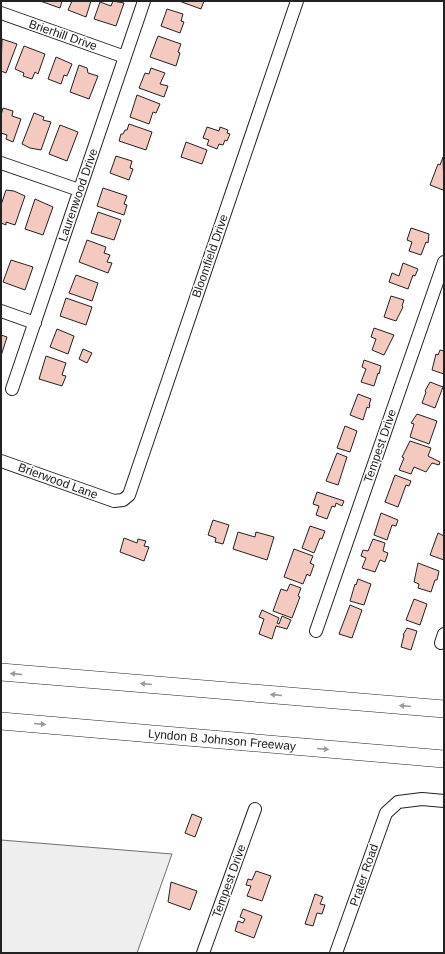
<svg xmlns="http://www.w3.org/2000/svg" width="445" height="954" font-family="Arial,sans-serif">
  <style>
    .green { fill: #eee; stroke: #6f6f6f }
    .building { fill: #f3c9c0; stroke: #222 }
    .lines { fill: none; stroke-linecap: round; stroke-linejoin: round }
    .minor-casing { stroke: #222; stroke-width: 14 }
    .highway-casing { stroke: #222; stroke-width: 18 }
    .minor { stroke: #fff; stroke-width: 12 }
    .highway { stroke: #fff; stroke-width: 17 }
    .oneway { fill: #9c9c9c }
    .labels { text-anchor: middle; stroke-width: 3; stroke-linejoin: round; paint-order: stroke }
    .street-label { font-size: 12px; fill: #222; stroke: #fff }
  </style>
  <rect width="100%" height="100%" fill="#fff"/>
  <path class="green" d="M1,840L172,854L137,953H1Z"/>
  <path class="building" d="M40,1H62L60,8Z
    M72,1H91L86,17L68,10Z
    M113,1L124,3L116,26L94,19L100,2L111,6Z
    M179,1H204L201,9Z
    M167,9L183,14L181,21L184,22L180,33L161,26Z
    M158,36L181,44L178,52L180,53L176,66L150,57Z
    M2,39L17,44L6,73L1,71Z
    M24,46L45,54L38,74L35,72L32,79L23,76L24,73L15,69Z
    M56,57L72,64L67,76L64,75L61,84L48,79Z
    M79,65L87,68L88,73L98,76L89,99L70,92Z
    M151,68L165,73L160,84L168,86L164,97L139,88L145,73L149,74Z
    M137,95L160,104L156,113L153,112L149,124L130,117Z
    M3,108L13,111L12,116L21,119L13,142L6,139L7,135L1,133V115Z
    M34,113L44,117L43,120L51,122L41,150L30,148L22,144Z
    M129,124L152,132L146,150L119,141L121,134H123L125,130H127Z
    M60,125L78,132L67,161L49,154Z
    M207,127L219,131L220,127L228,130L227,133L230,134L227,141L225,140L223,145L219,144L217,149L207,145L209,140L203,138Z
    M186,142L207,150L202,164L181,157Z
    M116,156L132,161L130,168L133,169L129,180L110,173Z
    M443,157L444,186L443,190L430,185L438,164L440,165Z
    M103,188L127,196L124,204L127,205L124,215L97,206Z
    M6,190L14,191L25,196L15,225L6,222V225L1,223V205Z
    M35,199L53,207L43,235L25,229Z
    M98,212L121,220L114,240L91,233Z
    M411,228L429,234L428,243L426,242L421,255L409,251L412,242L407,240Z
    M87,240L106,247L104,253L110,255L107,262L112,263L108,273L79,262Z
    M11,260L33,267L25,290L3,282Z
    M403,263L418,269L415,276L413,275L408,289L389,282L392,273L399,276Z
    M76,275L98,283L92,301L69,293Z
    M391,296L404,300L402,306L403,307L396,321L384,317Z
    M66,298L92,307L86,325L60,316Z
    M374,328L394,335L384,355L372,350L376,339L371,337Z
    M57,329L74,336L68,354L50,347Z
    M1,335L7,337L1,356Z
    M83,349L92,353L87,363L79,359Z
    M440,350L444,351V374L432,370L436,354L438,355Z
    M46,356L66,363L62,375L66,376L62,386L39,379Z
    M364,360L381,366L379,374L378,373L374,386L361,382L366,369L362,367Z
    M430,382L443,387L435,408L422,403L426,392L425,391Z
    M358,394L371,399L369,405H370L369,408L367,407L363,420L350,415Z
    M417,414L437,421L429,444L410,437L414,424L411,423Z
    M345,426L357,431L350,452L337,448Z
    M410,441L431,448L428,456L440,462L439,465L432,463L426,472L414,467L411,474L399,470L404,458L402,457Z
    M337,453L347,457L338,485L326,481Z
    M395,475L411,481L409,486L406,485L398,507L385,502Z
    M317,492L344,501L342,506L336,503L335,507L332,506L327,519L316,515L319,506L313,504Z
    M381,513L398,520L396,526L392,525L387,540L374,535Z
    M213,520L229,525L223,544L215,542L216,538L208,535Z
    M310,526L325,531L322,539L320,538L314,553L302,548Z
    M238,532L255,537L256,532L274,537L267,560L233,549Z
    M438,533L444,536V560L430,555Z
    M124,538L137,543L138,539L146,541L144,546L149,547L144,561L120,552Z
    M373,539L385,543L383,551L388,553L385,562L380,560L375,572L362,568L366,558L361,556L363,550L368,551Z
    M294,549L313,556L310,563L314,565L310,576L307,574L303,584L284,577Z
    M418,563L439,571L437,580H435L431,592L418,588L419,584L414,582Z
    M358,579L371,584L364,605L350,601L355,584L356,585Z
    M290,584L301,588L298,596L300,597L292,618L273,611L281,589L287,591Z
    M414,599L427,604L420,625L406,620Z
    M350,605L362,610L352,638L339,634Z
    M262,610L279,618L277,623L279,624L282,616L291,620L287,629L276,626L272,639L259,634L264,619L259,617Z
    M407,628L417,631L411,650L401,647L404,635H403Z
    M192,814L202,818L195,837L185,833Z
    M256,871L271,876L262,901L247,896L251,886L246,885L248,879L252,880Z
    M171,882L197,891L190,910L168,902Z
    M315,894L323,897L320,904L325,905L322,914L317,913L313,926L305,924Z
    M243,909L262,916L254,938L235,931L238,921L243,923L245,919L240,917Z"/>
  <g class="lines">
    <g class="minor-casing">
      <path id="minor" d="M1,13L125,57
        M1,163L79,190
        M1,311L35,323
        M12,389L144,1
        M1,461L114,501L123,500L129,495L297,1
        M316,631L444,262
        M441,643L444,634
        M203,953L255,809
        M336,953L386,813L398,802L422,799L444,801"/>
    </g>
    <g class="highway-casing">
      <path id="highway" d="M1,672L444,709
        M1,721L444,759"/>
    </g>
    <use href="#minor" class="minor"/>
    <use href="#highway" class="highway"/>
  </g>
  <defs><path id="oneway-solid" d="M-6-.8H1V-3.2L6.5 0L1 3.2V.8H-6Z"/></defs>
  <g class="oneway">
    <use href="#oneway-solid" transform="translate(16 674) rotate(-175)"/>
    <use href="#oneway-solid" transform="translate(146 684) rotate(-175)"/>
    <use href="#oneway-solid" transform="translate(276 695) rotate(-175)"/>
    <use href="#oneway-solid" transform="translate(405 706) rotate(-175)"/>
    <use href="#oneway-solid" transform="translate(40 724) rotate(5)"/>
    <use href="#oneway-solid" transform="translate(323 749) rotate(5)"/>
  </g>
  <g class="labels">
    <g class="street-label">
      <text transform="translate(63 35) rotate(19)" y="4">Brierhill Drive</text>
      <text transform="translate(78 195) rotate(-71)" y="4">Laurenwood Drive</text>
      <text transform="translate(210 256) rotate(-71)" y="4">Bloomfield Drive</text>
      <text transform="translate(380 446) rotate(-71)" y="4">Tempest Drive</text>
      <text transform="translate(58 481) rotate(20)" y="4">Brierwood Lane</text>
      <text transform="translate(222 740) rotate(5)" y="4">Lyndon B Johnson Freeway</text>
      <text transform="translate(364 875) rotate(-71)" y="4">Prater Road</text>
      <text transform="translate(229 881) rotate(-70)" y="4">Tempest Drive</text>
    </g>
  </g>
  <rect width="445" height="954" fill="none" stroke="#222222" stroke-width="4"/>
</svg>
